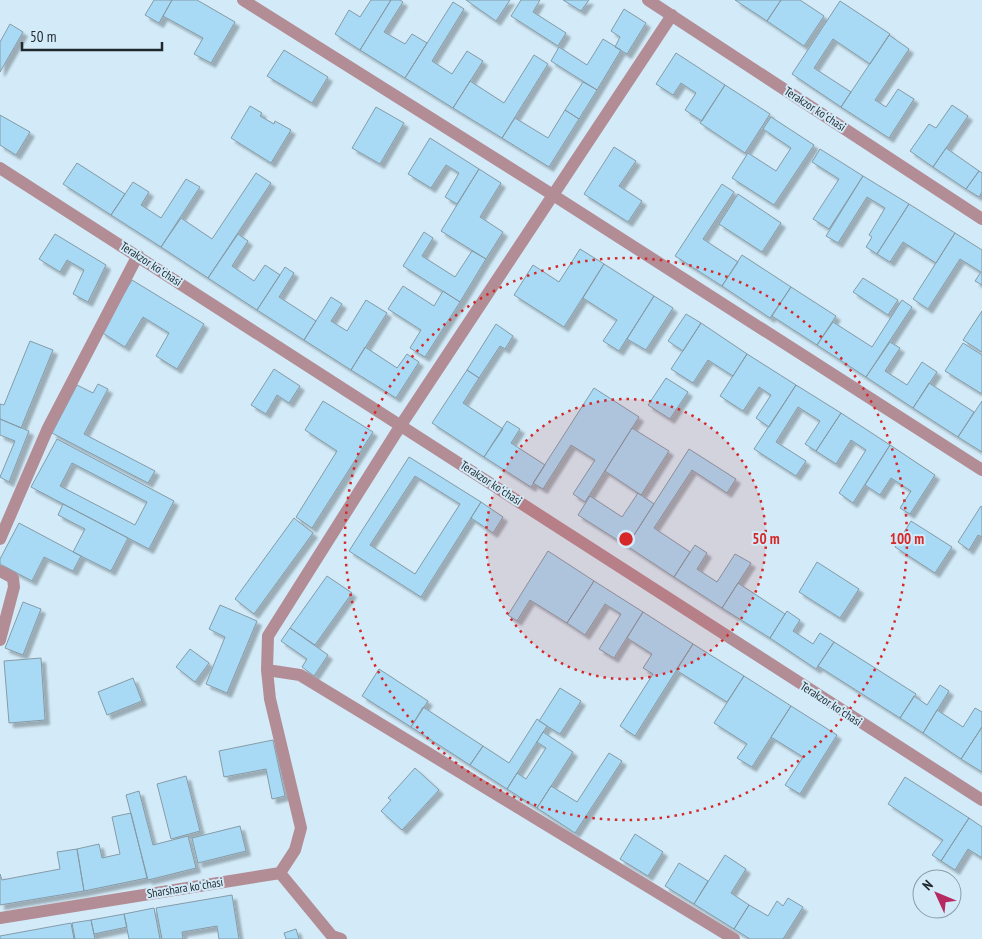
<svg xmlns="http://www.w3.org/2000/svg" width="982" height="939" font-family="'PT Sans Narrow',sans-serif">
  <style>
    .building { fill: #a9daf5; stroke: #859ba7; fill-rule: evenodd; filter: url(#shadow) }
    .lines { fill: none; stroke-linecap: round; stroke-linejoin: round }
    .minor { stroke: #b38d96; stroke-width: 12 }
    .ring { fill: none; stroke: #d62828; stroke-width: 2.5; stroke-dasharray: 2.5 5 }
    .labels { text-anchor: middle; stroke-width: 4; stroke-linejoin: round; paint-order: stroke }
    .street-label { font-size: 12px; fill: #1f282d; stroke: #d3ebf8 }
    .centre { fill: #d62828; stroke: #d3ebf8; stroke-width: 2.5 }
    .ring-label { font-size: 15px; text-anchor: middle; font-weight: bold; fill: #d62828; stroke: #d3ebf8; stroke-width: 4; stroke-linejoin: round; paint-order: stroke }
  </style>
  <defs>
    <filter id="shadow"><feDropShadow dx="4.5" dy="4.5" stdDeviation="1" flood-color="#0004"/></filter>
  </defs>
  <rect width="100%" height="100%" fill="#d3ebf8"/>
  <path class="building" d="M154,0H172L159,23L145,15Z
    M172,0H197L235,22L211,63L194,54L203,38L163,16Z
    M371,0H391L360,50L335,34L349,10L360,17Z
    M391,0H400L403,2L384,32L405,44L412,34L427,43L405,78L360,50Z
    M466,0H510L496,21Z
    M521,0H540L533,12L566,33L558,46L511,16Z
    M563,0H589L581,11Z
    M735,0H781L767,21Z
    M781,0H800L824,16L804,46L767,21Z
    M840,1L890,34L870,64L833,39L814,68L851,92L841,107L792,74Z
    M453,2L464,9L432,61L452,74L467,51L483,61L453,108L405,78Z
    M624,9L646,23L627,54L615,47L620,37L611,31Z
    M10,24L23,32L0,72V42Z
    M889,35L909,49L875,100L886,107L898,89L914,99L889,138L841,107Z
    M603,39L621,50L597,90L551,61L559,47L587,65Z
    M284,50L328,77L312,103L267,76Z
    M676,53L725,85L702,121L685,110L696,93L681,83L673,95L656,84Z
    M534,55L548,64L502,138L453,108L470,81L504,103Z
    M583,82L597,90L579,119L565,110Z
    M725,85L770,114L745,153L700,123Z
    M952,105L968,116L933,167L910,151L929,124L936,128Z
    M250,106L262,113L260,116L274,124L275,121L291,130L271,163L231,138Z
    M376,107L404,123L380,164L352,148Z
    M565,110L579,119L549,167L502,138L515,118L548,138Z
    M0,115L30,132L16,155L0,145Z
    M771,117L814,145L774,205L732,178L748,153L776,171L791,148L763,129Z
    M430,138L479,169L457,204L445,197L459,173L446,165L431,188L408,174Z
    M614,147L636,161L619,186L642,201L628,222L584,194Z
    M946,148L979,171L966,189L933,167Z
    M820,149L863,176L829,229L813,219L839,179L812,162Z
    M77,163L125,194L111,215L63,184Z
    M479,169L501,183L480,217L503,232L486,259L441,231Z
    M979,171L982,173V192L979,197L966,189Z
    M256,173L271,183L208,278L161,247L181,218L212,239Z
    M863,176L909,204L877,254L866,247L872,237L869,235L885,208L867,197L838,243L826,236Z
    M186,179L200,187L161,247L111,215L133,182L149,192L141,205L161,218Z
    M722,184L734,192L703,239L738,262L722,286L675,256Z
    M738,194L781,223L762,252L719,224Z
    M909,204L955,233L936,263L903,242L890,262L877,254Z
    M424,232L433,238L422,256L455,277L472,251L486,259L460,302L403,266Z
    M955,233L982,250V285L975,281L981,272L960,259L928,309L913,299Z
    M55,234L106,265L88,302L73,294L84,270L67,260L60,272L39,259Z
    M238,234L248,241L232,266L254,281L265,265L280,275L257,310L208,278Z
    M580,249L604,264L564,327L514,295L533,265L559,282Z
    M742,255L791,287L770,318L722,286Z
    M604,264L654,296L619,351L603,341L617,320L583,298Z
    M285,267L294,273L279,297L316,321L304,340L257,310Z
    M863,278L898,300L888,315L853,292Z
    M132,280L204,324L177,369L156,356L169,333L143,317L125,347L101,332Z
    M403,286L434,306L443,291L460,302L425,357L410,348L421,330L388,309Z
    M791,287L836,316L817,345L772,316Z
    M654,296L673,308L646,350L627,339Z
    M331,297L342,304L331,321L347,331L366,300L387,313L351,370L304,340Z
    M902,300L912,307L866,377L817,345L833,322L872,347Z
    M982,311V352L963,340Z
    M686,314L701,323L683,351L668,341Z
    M701,323L747,354L733,376L708,360L693,383L671,369Z
    M496,324L513,336L505,349L500,346L479,378L467,370Z
    M30,341L53,350L21,428L0,419V404L4,405Z
    M890,342L900,348L885,371L907,385L922,362L937,372L913,408L866,377Z
    M963,343L982,355V394L945,371Z
    M365,347L397,368L407,354L419,362L396,398L351,370Z
    M747,354L796,385L769,427L756,418L771,395L759,387L743,411L720,396Z
    M274,369L300,386L289,403L277,395L266,414L251,405Z
    M467,370L479,378L463,403L503,429L484,457L432,423Z
    M666,378L688,392L670,419L648,405Z
    M929,383L974,412L958,437L913,408Z
    M98,384L108,389L84,434L155,471L148,483L52,433L77,385L93,393Z
    M796,385L841,413L816,451L805,444L820,421L798,407L776,442L806,461L796,476L754,449Z
    M594,388L639,417L585,502L573,494L595,460L571,445L543,489L533,483Z
    M323,401L373,432L312,528L296,517L337,451L305,430Z
    M982,401V452L958,437Z
    M841,413L890,445L853,503L839,493L866,450L851,440L836,464L816,451Z
    M0,419L29,431L9,482L0,477L15,441L0,435Z
    M507,421L520,429L511,443L545,465L531,487L484,457Z
    M632,428L669,451L641,495L605,471Z
    M57,439L174,501L149,549L31,487ZM72,463L147,502L135,525L60,486Z
    M890,445L935,475L910,514L900,508L911,491L891,478L880,495L865,485Z
    M689,449L736,479L727,493L692,470L654,528L690,552L674,577L627,546Z
    M409,457L481,502L421,597L349,551ZM415,476L460,504L415,574L370,545Z
    M638,493L654,504L627,546L578,515L590,496L622,517Z
    M481,502L503,517L493,533L471,518Z
    M63,504L128,538L111,571L73,552L85,529L58,515Z
    M981,506L982,507V537L978,535L969,550L958,542Z
    M294,518L313,533L254,614L235,599Z
    M911,521L952,547L935,573L895,547Z
    M19,523L81,556L73,571L44,557L32,581L0,564V559Z
    M695,545L707,553L697,569L717,582L735,554L751,563L722,608L674,577Z
    M548,551L594,581L567,623L530,600L517,621L508,615Z
    M817,562L859,589L840,618L799,592Z
    M327,576L352,593L315,645L290,628Z
    M594,581L643,612L614,658L599,649L621,614L605,604L585,635L567,623Z
    M738,583L785,614L770,638L722,608Z
    M23,602L41,609L23,655L5,648Z
    M220,605L257,621L227,693L206,684L225,637L209,629Z
    M787,611L800,620L793,631L813,644L820,633L834,642L816,669L770,638Z
    M643,612L693,644L635,736L620,726L653,674L643,668L652,654L627,638Z
    M290,628L328,655L314,676L302,667L307,659L281,641Z
    M834,642L916,694L900,718L818,666Z
    M693,644L744,676L727,702L676,670Z
    M190,649L209,663L195,682L176,667Z
    M41,658L45,720L9,723L4,661Z
    M379,669L428,701L411,727L362,696Z
    M744,676L791,706L752,767L737,758L747,744L714,723Z
    M133,678L142,701L107,715L98,692Z
    M940,685L949,691L923,733L900,718L914,696L927,705Z
    M560,688L581,701L560,734L539,721Z
    M791,706L837,735L800,794L785,785L803,757L771,737Z
    M423,707L483,746L470,765L411,727Z
    M975,708L982,712V727L961,759L923,733L937,710L963,727Z
    M537,719L547,726L507,789L470,765L483,746L509,763Z
    M982,727V772L961,759Z
    M543,732L573,752L537,808L507,789L517,773L526,779L546,748L537,742Z
    M273,740L285,796L272,799L266,769L224,777L219,751Z
    M609,753L622,761L575,833L537,808L551,786L577,802Z
    M415,768L439,790L402,830L381,811L391,800L388,798Z
    M186,776L200,831L171,839L157,784Z
    M905,777L969,818L941,861L932,855L943,840L888,804Z
    M139,791L153,845L188,836L196,868L148,880L126,795Z
    M131,813L147,878L84,891L77,849L99,844L102,858L120,854L112,817Z
    M969,818L982,827V858L968,849L955,870L941,861Z
    M240,826L246,851L198,863L192,838Z
    M635,834L663,852L648,876L620,859Z
    M77,849L84,891L0,905V874L2,880L60,869L57,852Z
    M725,855L746,869L731,893L749,905L734,929L694,904Z
    M679,863L708,881L694,904L665,886Z
    M232,895L239,939H219L217,926L182,932L183,939H162L156,908Z
    M788,898L803,907L783,939H750L734,929L749,905L768,916L777,901L783,906Z
    M154,908L160,939H129L124,914Z
    M124,914L127,927L94,934L91,920Z
    M91,920L95,939H75L72,923Z
    M71,923L74,939H0V936Z
    M296,929L299,939H286L284,933Z"/>
  <g class="lines">
    <path class="minor" d="M243,0L553,195L982,470
      M648,0L982,219
      M0,168L982,800
      M0,539L48,428L138,255
      M0,571L13,578L14,587L0,640
      M267,670L300,675L734,939
      M280,873L295,850L301,828L270,699L267,670L268,636L401,425L672,15
      M0,918L280,873L332,936L341,939"/>
  </g>
  <circle cx="626" cy="539" r="140" fill="#d62828" fill-opacity=".12"/>
  <g class="ring">
    <circle cx="626" cy="539" r="140"/>
    <circle cx="626" cy="539" r="281"/>
  </g>
  <g class="labels">
    <g class="street-label">
      <text transform="translate(815 109) rotate(33)" y="4">Terakzor koʻchasi</text>
      <text transform="translate(151 264) rotate(33)" y="4">Terakzor koʻchasi</text>
      <text transform="translate(491 483) rotate(33)" y="4">Terakzor koʻchasi</text>
      <text transform="translate(831 704) rotate(33)" y="4">Terakzor koʻchasi</text>
      <text transform="translate(185 888) rotate(-9)" y="4">Sharshara koʻchasi</text>
    </g>
  </g>
  <circle cx="626" cy="539" r="8" class="centre"/>
  <g class="ring-label">
    <text x="766" y="544">50 m</text>
    <text x="907" y="544">100 m</text>
  </g>
  <g transform="translate(937 894) rotate(314)"><circle r="24" fill="#d3ebf8" stroke="#8b9da7"/>
  <path d="M0-4L9 19L0 12L-9 19Z" fill="#b62961"/>
  <text y="-8" font-size="14" font-weight="bold" text-anchor="middle" fill="#1f282d">N</text>
  </g>
  <path d="M22 42v8h140v-8" fill="none" stroke="#1f282d" stroke-width="2.5"/>
  <text x="30" y="42" font-size="15" fill="#1f282d" stroke="#d3ebf8" stroke-width="4" paint-order="stroke">50 m</text>
</svg>
